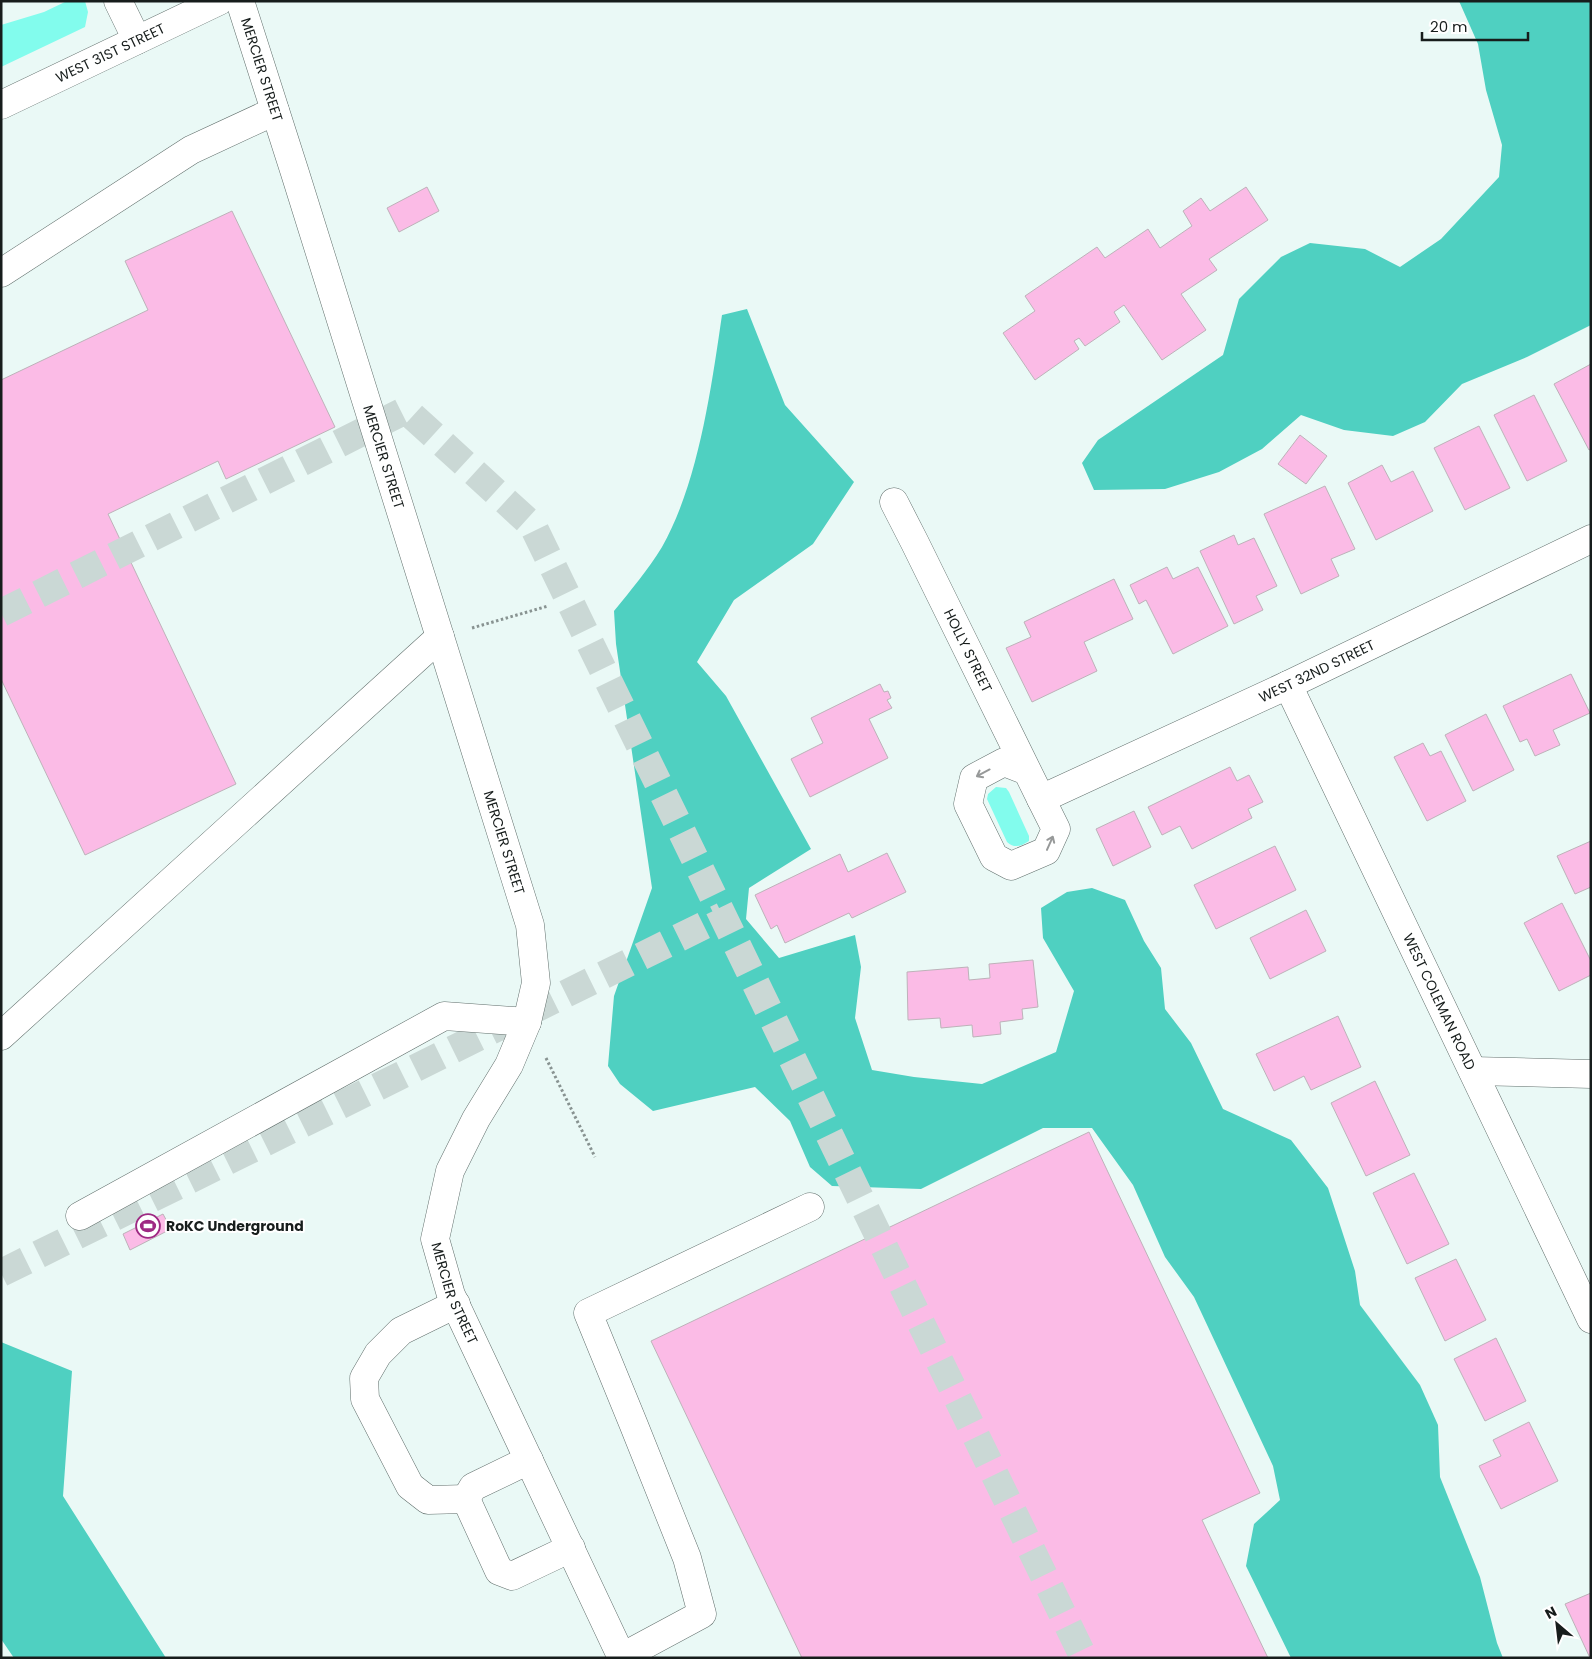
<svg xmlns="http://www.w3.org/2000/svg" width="1592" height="1659" font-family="Poppins,sans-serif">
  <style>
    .green { fill: #82fced }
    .forest { fill: #4fd0c1 }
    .building { fill: #fbbbe6; stroke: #bdb2b9 }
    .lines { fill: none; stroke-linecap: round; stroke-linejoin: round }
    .minor-tunnel { stroke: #cad8d5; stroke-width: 28; stroke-dasharray: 28 14; stroke-linecap: butt }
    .minor-casing { stroke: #616f6c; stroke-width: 29 }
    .major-casing { stroke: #616f6c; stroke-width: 29 }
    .path { stroke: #889391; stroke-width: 3; stroke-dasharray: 2.5 2.5; stroke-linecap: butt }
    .minor { stroke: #fff; stroke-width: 28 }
    .major { stroke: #fff; stroke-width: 28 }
    .oneway { stroke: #979999 }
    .labels { text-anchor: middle; stroke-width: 4; stroke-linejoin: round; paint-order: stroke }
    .street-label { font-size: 14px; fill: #171d1c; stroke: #fff }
    .poi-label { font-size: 14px; font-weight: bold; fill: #171d1c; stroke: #fff; text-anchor: start }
  </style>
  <rect width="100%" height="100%" fill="#eaf9f6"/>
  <path class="green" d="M67,1H85L88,12L85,27L1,67V25L44,12Z
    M996,787L1006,788L1009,792L1029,836V841C1021,846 1015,849 1007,842L987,799L988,794Z"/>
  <path class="forest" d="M1459,1H1591V325L1527,357L1462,384L1425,422L1393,436L1344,430L1301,415L1262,449L1219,472L1165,489L1094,490L1082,463L1098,440L1223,355L1239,299L1281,257L1310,243L1365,249L1400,267L1441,239L1499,177L1502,145L1486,90L1478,44Z
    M747,309L785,405L854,482L813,544L734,600L697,662L726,696L811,849L749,888L746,919L779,958L855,935L861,967L855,1018L872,1070L914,1077L982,1084L1056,1052L1074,991L1043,938L1041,908L1067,892L1092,888L1125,900L1144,941L1161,968L1165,1009L1191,1043L1223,1109L1291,1140L1328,1188L1355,1271L1360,1305L1420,1385L1438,1425L1440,1477L1480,1577L1497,1643L1503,1658H1291L1246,1566L1254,1524L1280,1500L1273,1466L1194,1297L1165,1257L1133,1185L1092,1128H1043L921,1189L832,1186L810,1167L790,1121L755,1087L653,1111L620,1084L608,1066L614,996L652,888L616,644L614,611C631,590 648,570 662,547C699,481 711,389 722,315Z
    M1,1342L72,1371L63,1496L166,1658H14L1,1639Z"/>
  <path class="building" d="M427,187L439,211L399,232L387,208Z
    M1246,187L1268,220L1209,259L1217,270L1181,294L1206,330L1162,360L1124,305L1114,312L1120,322L1085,346L1079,338L1074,341L1079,349L1035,380L1003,333L1035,311L1025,296L1097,247L1105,258L1148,229L1160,248L1192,226L1183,211L1201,198L1210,211Z
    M232,211L335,427L226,479L218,461L108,514L236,784L85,855L1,679V380L148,310L125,261Z
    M1591,364V449L1589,450L1554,384Z
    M1534,395L1567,461L1527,481L1494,415Z
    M1479,426L1510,488L1465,510L1434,448Z
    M1300,435L1327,456L1306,484L1278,464Z
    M1382,465L1391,482L1413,471L1433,511L1376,540L1348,483Z
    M1325,486L1355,549L1331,559L1339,576L1301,594L1264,514Z
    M1234,535L1238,545L1254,538L1277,586L1256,596L1263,610L1234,624L1200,551Z
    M1167,567L1173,579L1198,567L1228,626L1173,654L1146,600L1139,604L1130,585Z
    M1114,579L1133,619L1084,642L1097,671L1032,702L1006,648L1031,637L1024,622Z
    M1571,674L1590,713L1553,730L1560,745L1535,756L1527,739L1520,742L1503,706Z
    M880,684L884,692L888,691L891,698L887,700L892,708L869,719L888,758L810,797L791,759L823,743L811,718Z
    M1486,714L1514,770L1473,791L1445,735Z
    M1423,743L1430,756L1441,751L1466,801L1427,821L1394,757Z
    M1230,767L1237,781L1249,775L1263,802L1248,809L1252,818L1192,849L1180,826L1162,835L1148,807Z
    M1134,811L1151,847L1113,866L1096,829Z
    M1591,841V887L1575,894L1557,856Z
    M1275,846L1296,890L1216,929L1194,885Z
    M887,853L906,892L852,918L849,913L785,943L777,925L771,929L755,895L840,854L848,872Z
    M1562,903L1591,961V975L1559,991L1524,923Z
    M1306,910L1326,951L1270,979L1250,938Z
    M1033,960L1038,1007L1022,1009L1023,1019L1000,1022L1001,1034L973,1037L972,1025L941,1028L940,1018L908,1020L907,972L968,967L969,980L990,978L989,964Z
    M1338,1016L1361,1067L1311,1090L1304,1076L1274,1091L1256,1054Z
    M1375,1081L1410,1155L1366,1176L1331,1103Z
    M1089,1132L1260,1493L1202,1520L1268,1658H802L651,1341Z
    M1414,1173L1449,1244L1407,1264L1373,1193Z
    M163,1214L171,1229L130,1250L123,1234Z
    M1456,1259L1486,1320L1445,1341L1415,1278Z
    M1496,1338L1526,1401L1485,1421L1454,1359Z
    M1529,1422L1558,1481L1501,1509L1479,1466L1501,1456L1493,1440Z
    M1591,1593V1658H1590L1565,1604Z"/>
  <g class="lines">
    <path class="minor-tunnel" d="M1,613L406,410L533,526L1084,1658
      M1,1273L723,916"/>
    <g class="minor-casing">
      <g id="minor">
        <path d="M118,1L137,40"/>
        <path id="s1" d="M240,1L295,173L530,925L536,983L527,1022L509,1065L476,1119L450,1171L435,1239L451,1295L622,1658"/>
        <path d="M1,273L191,150L275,111"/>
        <path id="s2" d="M894,502L915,543L1041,799L1056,829L1046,851L1011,866L994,857L968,804L974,778L1004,762L1027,771"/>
        <path id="s3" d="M1288,685L1591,1319"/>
        <path id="s4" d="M1041,799L1288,685L1591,539"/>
        <path d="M1,1036L440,637"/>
        <path d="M1473,1071L1591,1074"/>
        <path d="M80,1216L444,1016L527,1022"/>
        <path d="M456,1304L401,1331L378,1354L364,1378L365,1399L410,1486L428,1500L466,1499"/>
        <path d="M529,1460L473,1487L466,1499L499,1571L512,1576L571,1548"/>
        <path d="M622,1657L702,1614L687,1558L633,1423L588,1313L810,1207"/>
      </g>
    </g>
    <g class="major-casing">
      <g id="major">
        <path id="s5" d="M1,105L219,1"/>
      </g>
    </g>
    <path class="path" d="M472,628L548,606
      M546,1058L595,1157"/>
    <use href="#minor" class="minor"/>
    <use href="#major" class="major"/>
  </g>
  <defs><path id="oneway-shaft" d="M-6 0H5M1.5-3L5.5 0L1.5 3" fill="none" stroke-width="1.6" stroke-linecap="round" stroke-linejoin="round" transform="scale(1.25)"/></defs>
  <g class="oneway">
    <use href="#oneway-shaft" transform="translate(983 773) rotate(152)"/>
    <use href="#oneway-shaft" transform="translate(1050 843) rotate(-66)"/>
  </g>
  <defs>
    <g id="stadium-ring" transform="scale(1.25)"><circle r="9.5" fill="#fff" stroke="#9e2983" stroke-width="1.5"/><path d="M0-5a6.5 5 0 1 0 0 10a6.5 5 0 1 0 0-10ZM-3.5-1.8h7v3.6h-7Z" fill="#9e2983"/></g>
  </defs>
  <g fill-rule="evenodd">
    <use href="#stadium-ring" x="148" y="1226"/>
  </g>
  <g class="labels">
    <g class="street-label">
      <text dy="5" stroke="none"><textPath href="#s5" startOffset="121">WEST 31ST STREET</textPath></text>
      <text dy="5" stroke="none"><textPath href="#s1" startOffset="72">MERCIER STREET</textPath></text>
      <text dy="5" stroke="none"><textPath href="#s1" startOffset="478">MERCIER STREET</textPath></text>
      <text dy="5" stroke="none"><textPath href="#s2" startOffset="166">HOLLY STREET</textPath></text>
      <text dy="5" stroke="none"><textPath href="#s4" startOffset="304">WEST 32ND STREET</textPath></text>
      <text dy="5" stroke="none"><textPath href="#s1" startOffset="882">MERCIER STREET</textPath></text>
      <text dy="5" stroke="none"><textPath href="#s3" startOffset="351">WEST COLEMAN ROAD</textPath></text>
      <text dy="5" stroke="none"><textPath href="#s1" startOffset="1362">MERCIER STREET</textPath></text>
    </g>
    <g class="poi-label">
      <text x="166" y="1231">RoKC Underground</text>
    </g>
  </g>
  <rect width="1592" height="1659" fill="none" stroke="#171d1c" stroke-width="5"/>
  <g transform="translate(1557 1624) rotate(332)" stroke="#ffffff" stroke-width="4" paint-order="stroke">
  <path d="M0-4L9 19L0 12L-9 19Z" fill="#171d1c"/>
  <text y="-8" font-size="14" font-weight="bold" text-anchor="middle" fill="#171d1c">N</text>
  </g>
  <path d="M1422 32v8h106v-8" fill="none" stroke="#171d1c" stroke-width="2.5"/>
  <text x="1430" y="32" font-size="15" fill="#171d1c" stroke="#ffffff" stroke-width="4" paint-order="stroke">20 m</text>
</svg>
